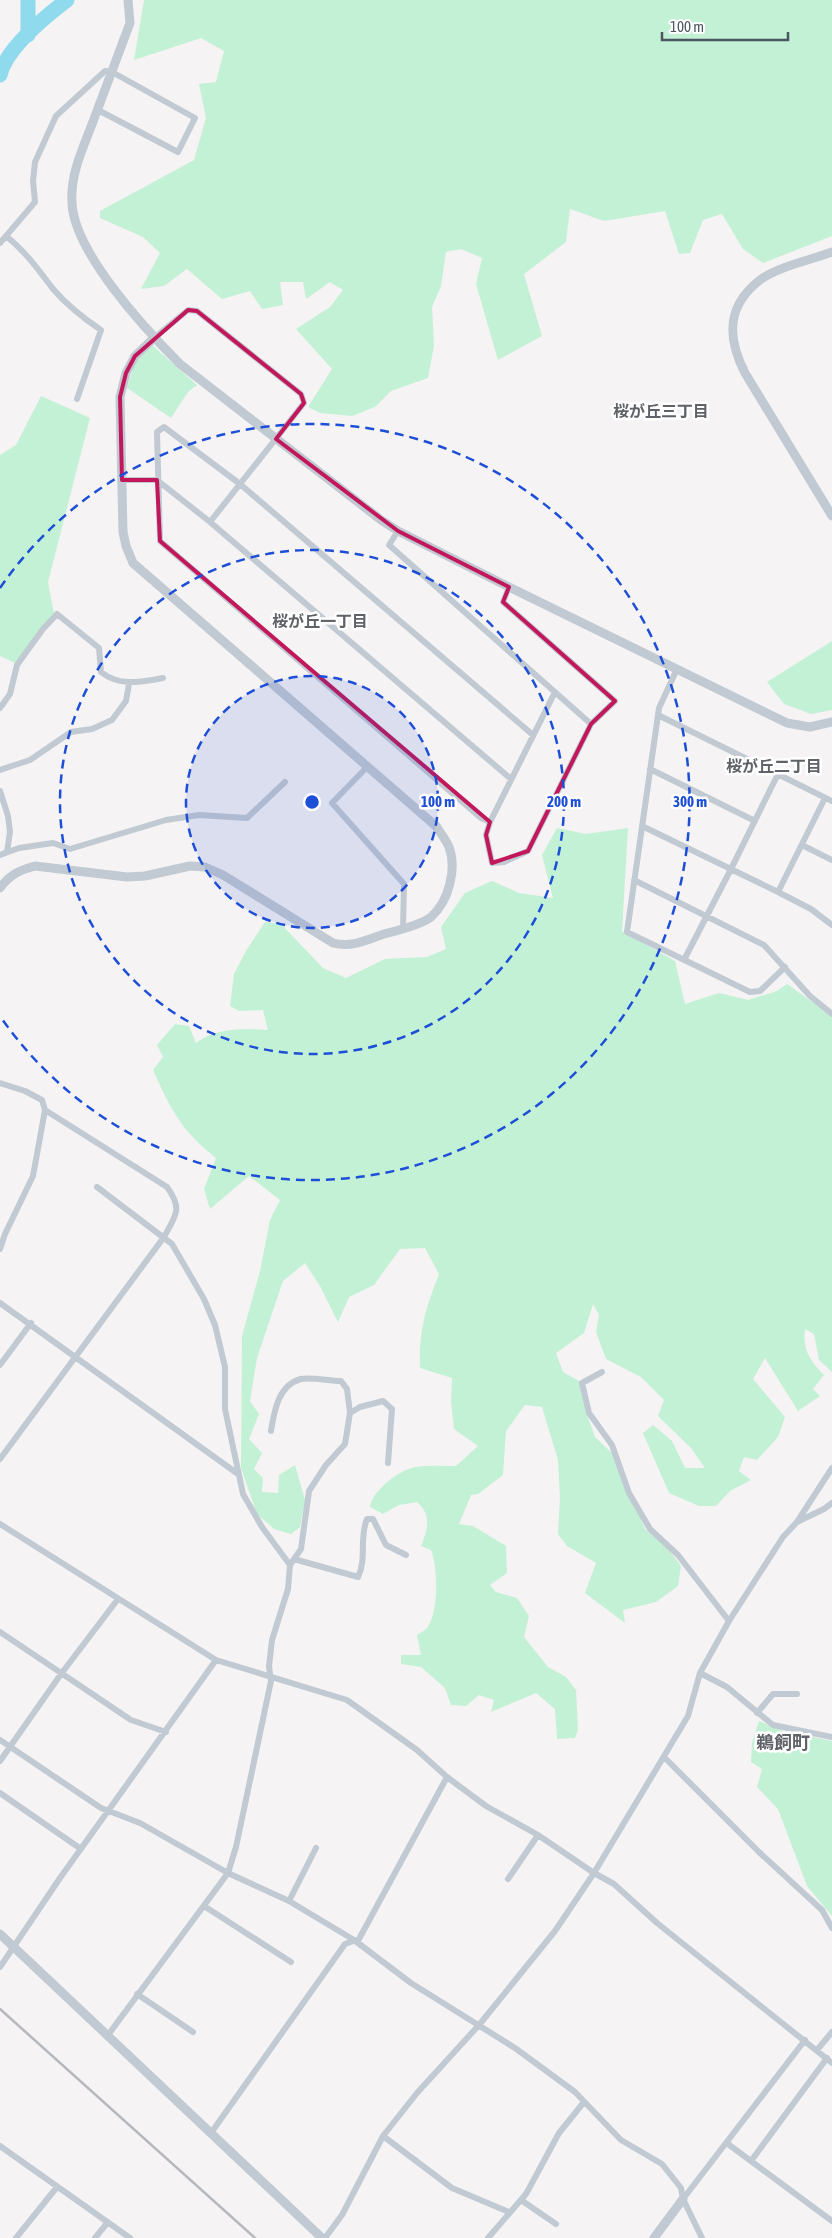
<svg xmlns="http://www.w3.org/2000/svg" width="832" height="2238" font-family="'Asap Condensed','Noto Sans JP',sans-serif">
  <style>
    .green { fill: #c3f1d5 }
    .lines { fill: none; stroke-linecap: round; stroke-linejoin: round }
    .river { stroke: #90daee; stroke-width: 15 }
    .minor { stroke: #c1cad2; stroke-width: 6 }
    .tertiary { stroke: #c1cad2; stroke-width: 9 }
    .rail { stroke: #b5b8bd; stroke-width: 2.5 }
    .marked { fill: none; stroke: #c2185b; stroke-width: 4; stroke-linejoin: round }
    .ring { fill: none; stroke: #1d4ed8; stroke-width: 2.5; stroke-dasharray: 9 6 }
    .labels { text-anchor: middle; stroke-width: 5; stroke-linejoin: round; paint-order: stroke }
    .neighbourhood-label { font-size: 16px; font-weight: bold; fill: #5f6368; stroke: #fff }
    .quarter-label { font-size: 18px; font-weight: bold; fill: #5f6368; stroke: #fff }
    .centre { fill: #1d4ed8; stroke: #fff; stroke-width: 2.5 }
    .ring-label { font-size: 15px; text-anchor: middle; font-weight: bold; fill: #1d4ed8; stroke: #fff; stroke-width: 5; stroke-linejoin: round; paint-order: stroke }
  </style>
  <rect width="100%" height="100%" fill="#f5f3f3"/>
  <path class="green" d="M144,0H832V236L763,263L743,249L722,214L703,220L690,253L679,254L665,211L604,221L570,209L566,242L524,274L542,336L498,360L476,284L482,258L461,249L446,252L441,286L432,307L434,346L428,378L391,391L375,407L352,416L320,413L308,407L332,369L296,329L330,307L343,290L330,282L306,299L303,282H280L283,305L262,309L250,291L222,299L187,269L164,286L141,289L160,253L143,237L100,218V211L194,160L206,118L199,84L216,82L224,51L201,38L134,60Z
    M152,345L197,385L188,392L171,418L127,388L135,362Z
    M41,396L90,418L48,582L54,614L15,663L0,656V455L16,445Z
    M832,641V710L811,714L784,704L767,682Z
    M557,828L586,834L628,828L622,931L675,961L685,1004L719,993L748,1000L777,991L787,984L832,1016V1372L819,1360L814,1334L805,1329C802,1349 810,1361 824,1375L813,1389L820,1396L798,1411L765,1358L753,1379L785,1417L778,1437L757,1460L744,1457L739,1471L751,1480L730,1491L716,1506H699L669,1493L643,1433L653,1425L672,1441L685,1468H705L691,1448L658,1416L664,1400L641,1377L606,1359L596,1332L599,1315L593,1304L584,1333L556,1353L563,1372L581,1382L586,1412L595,1437L613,1454L645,1529L665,1545L681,1566L678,1586L656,1602L623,1610L625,1623L585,1593L596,1563L567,1546L558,1534L560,1498L558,1460L542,1407L525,1405L506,1431L503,1475L478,1494L471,1495L459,1524L473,1526L506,1546L507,1573L490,1585L496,1592L517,1598L529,1616L524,1637L548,1667L566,1677L576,1690L578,1730L575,1738L557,1739L555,1709L536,1693L491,1712L494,1700L479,1695L466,1706L451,1705L445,1688L421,1667L401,1664V1655H421L417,1635C420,1633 425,1631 427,1628C439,1613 438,1567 431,1550L421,1546C428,1529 432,1515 417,1502L399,1505L383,1514L370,1507C372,1497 376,1493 384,1485C409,1462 424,1466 456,1466L478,1446L454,1429L451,1401L452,1378L420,1368C419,1330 425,1310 439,1274L425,1248L400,1249L374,1285L349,1297L338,1322L320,1286L305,1263L283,1281L257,1358L250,1401L259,1414L249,1439L262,1453L254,1469L263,1478L262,1492L278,1493L279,1475L295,1465L305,1500L300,1527L291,1534L274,1529L257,1514L241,1468L242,1336L260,1271L270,1220L280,1200L249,1176L210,1209L204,1189L216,1158C181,1130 171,1110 153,1070L163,1057L157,1045L175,1024L189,1026L196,1043C215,1028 245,1028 268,1030L263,1010L239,1011L230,1006L234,974L246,951L265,922L281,924L323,968L346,978L385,959L427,957L446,949L441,927L465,893L492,881L519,893L553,898L542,855Z
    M759,1721L783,1731L832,1741V1916L807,1886L778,1809L757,1787L762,1769L751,1762L752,1743Z"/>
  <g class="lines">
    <path class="river" d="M28,35V0
      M0,75C6,48 46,16 67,0"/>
    <path class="minor" d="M6,236C25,251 38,269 53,289C67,305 83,318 101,330L77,399
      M0,243L35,202L33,181L35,162L56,116L105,71L112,72L195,118L178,152L98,110
      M154,338L188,310L197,311L301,394L304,403L210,522
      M122,480H157L210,522L511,779
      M398,531L389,545L591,724
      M509,587L503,602L615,701L591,724L528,851L504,862L492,863L486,835L490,822L555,692
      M677,669L659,708L627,932L750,992L760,991L785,967
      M0,708L10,694L17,665L43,629L57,614L99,648L101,672C120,687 141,682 163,678
      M658,715L832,801
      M368,766L332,803L404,884L403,929
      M650,769L755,821
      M0,770L30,760L71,732L92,729L112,720L126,701L129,684
      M0,791L8,816L10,832L7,852
      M490,822L481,818L160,541L157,432L164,427L240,484L533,735
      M642,826L778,892L811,909L832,925
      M802,845L832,860
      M0,855L19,848L53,843L70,849L166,820L199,815L247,818L285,782
      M634,880L764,945L810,996L832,1014
      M778,892L825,798
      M684,960L731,869L778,774
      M0,1083L25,1091L42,1100L45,1110L33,1176L5,1234L0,1249
      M97,1187L172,1244L204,1299L215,1325L225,1367V1409L243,1494L262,1527L290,1565
      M0,1303L238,1474
      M0,1365L31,1323
      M602,1372L582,1383L589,1413L612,1445L629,1493L650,1529L678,1555L729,1621
      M350,1413L360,1407L383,1401L392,1409L388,1463
      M0,1459L164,1237C176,1215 183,1209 167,1187L45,1110
      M797,1522L824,1509L832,1503
      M0,1524L216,1660L347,1700L417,1750L447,1777L486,1806L538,1835L594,1873L614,1884L657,1923L832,2063
      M294,1559L358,1577C367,1560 359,1537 367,1519H373L386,1545L406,1555
      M0,1632L131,1720L166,1732
      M700,1673L727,1687L773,1725L832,1737
      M757,1713L773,1694H797
      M0,1740L101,1808L140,1823L228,1873L289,1901L354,1940L411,1983L515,2048L575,2092L621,2140L662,2164L681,2188L683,2199L702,2238
      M664,1757L759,1852L822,1910L832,1928
      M0,1761L61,1674L118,1599
      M0,1793L81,1849
      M508,1879L538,1835
      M289,1901L316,1848
      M204,1906L291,1962
      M0,1967L60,1878L216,1660
      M137,1994L193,2032
      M108,2035L228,1873L236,1847L271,1681L269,1666L272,1640L288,1589L290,1565L301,1549L309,1491L326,1465L345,1444L350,1413L347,1389L341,1381C329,1381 313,1377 301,1379C278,1385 274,1412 271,1431
      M817,2050L832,2032
      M211,2133L345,1944L359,1939L447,1777
      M383,2136L452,2188L509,2212
      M728,2144L832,2221
      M0,2146L130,2238
      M751,2161L827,2058
      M683,2199L805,2040
      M521,2200L556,2224
      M16,2238L57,2187
      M95,2238L108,2222
      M325,2238L342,2215L383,2136L417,2093L479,2025L555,1931L594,1873L688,1716L700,1673L729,1621L783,1537L797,1522L832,1468
      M488,2238L526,2194L559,2133L584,2102"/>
    <path class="tertiary" d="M128,0L130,23C118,55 106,87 94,119C84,146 70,173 72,203C74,252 145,329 180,364L381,520L398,531L509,587L787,723L810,727L832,722
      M832,252C811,260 777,267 760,280C726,306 727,338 745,373L832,516
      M0,888C9,875 20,870 35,866L127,877L145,876L190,866L205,867L223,875L333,943C352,948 366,940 384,934C396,931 421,925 431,917C449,901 457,869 449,847C446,840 440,833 437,827L133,563L126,546L123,532L120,397L126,373L135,356L154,338
      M0,1934L322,2238
      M654,2238L683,2199"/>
    <path class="rail" d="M0,2009L255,2238"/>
  </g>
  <path class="marked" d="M188,310L197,311L301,394L304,403L276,439L398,531L509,587L503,602L615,701L591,724L528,851L492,863L486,835L490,822L160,541L157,480H122L120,397L126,373L135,356Z"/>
  <circle cx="312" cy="802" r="126" fill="#1d4ed8" fill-opacity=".12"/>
  <g class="ring">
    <circle cx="312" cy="802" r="126"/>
    <circle cx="312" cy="802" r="252"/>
    <path d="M0 588A378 378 0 1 1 0 1016"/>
  </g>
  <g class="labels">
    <g class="neighbourhood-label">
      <text x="661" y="417">桜が丘三丁目</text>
      <text x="320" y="627">桜が丘一丁目</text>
      <text x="774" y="772">桜が丘二丁目</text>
    </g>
    <g class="quarter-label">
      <text x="783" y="1749">鵜飼町</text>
    </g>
  </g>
  <circle cx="312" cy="802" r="8" class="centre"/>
  <g class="ring-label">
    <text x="438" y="807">100 m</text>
    <text x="564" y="807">200 m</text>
    <text x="690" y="807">300 m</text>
  </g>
  <path d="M662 32v8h126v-8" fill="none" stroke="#4a5661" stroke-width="2.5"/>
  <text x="670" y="32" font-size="15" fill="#4a5661" stroke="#ffffff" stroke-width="4" paint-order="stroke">100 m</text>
</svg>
